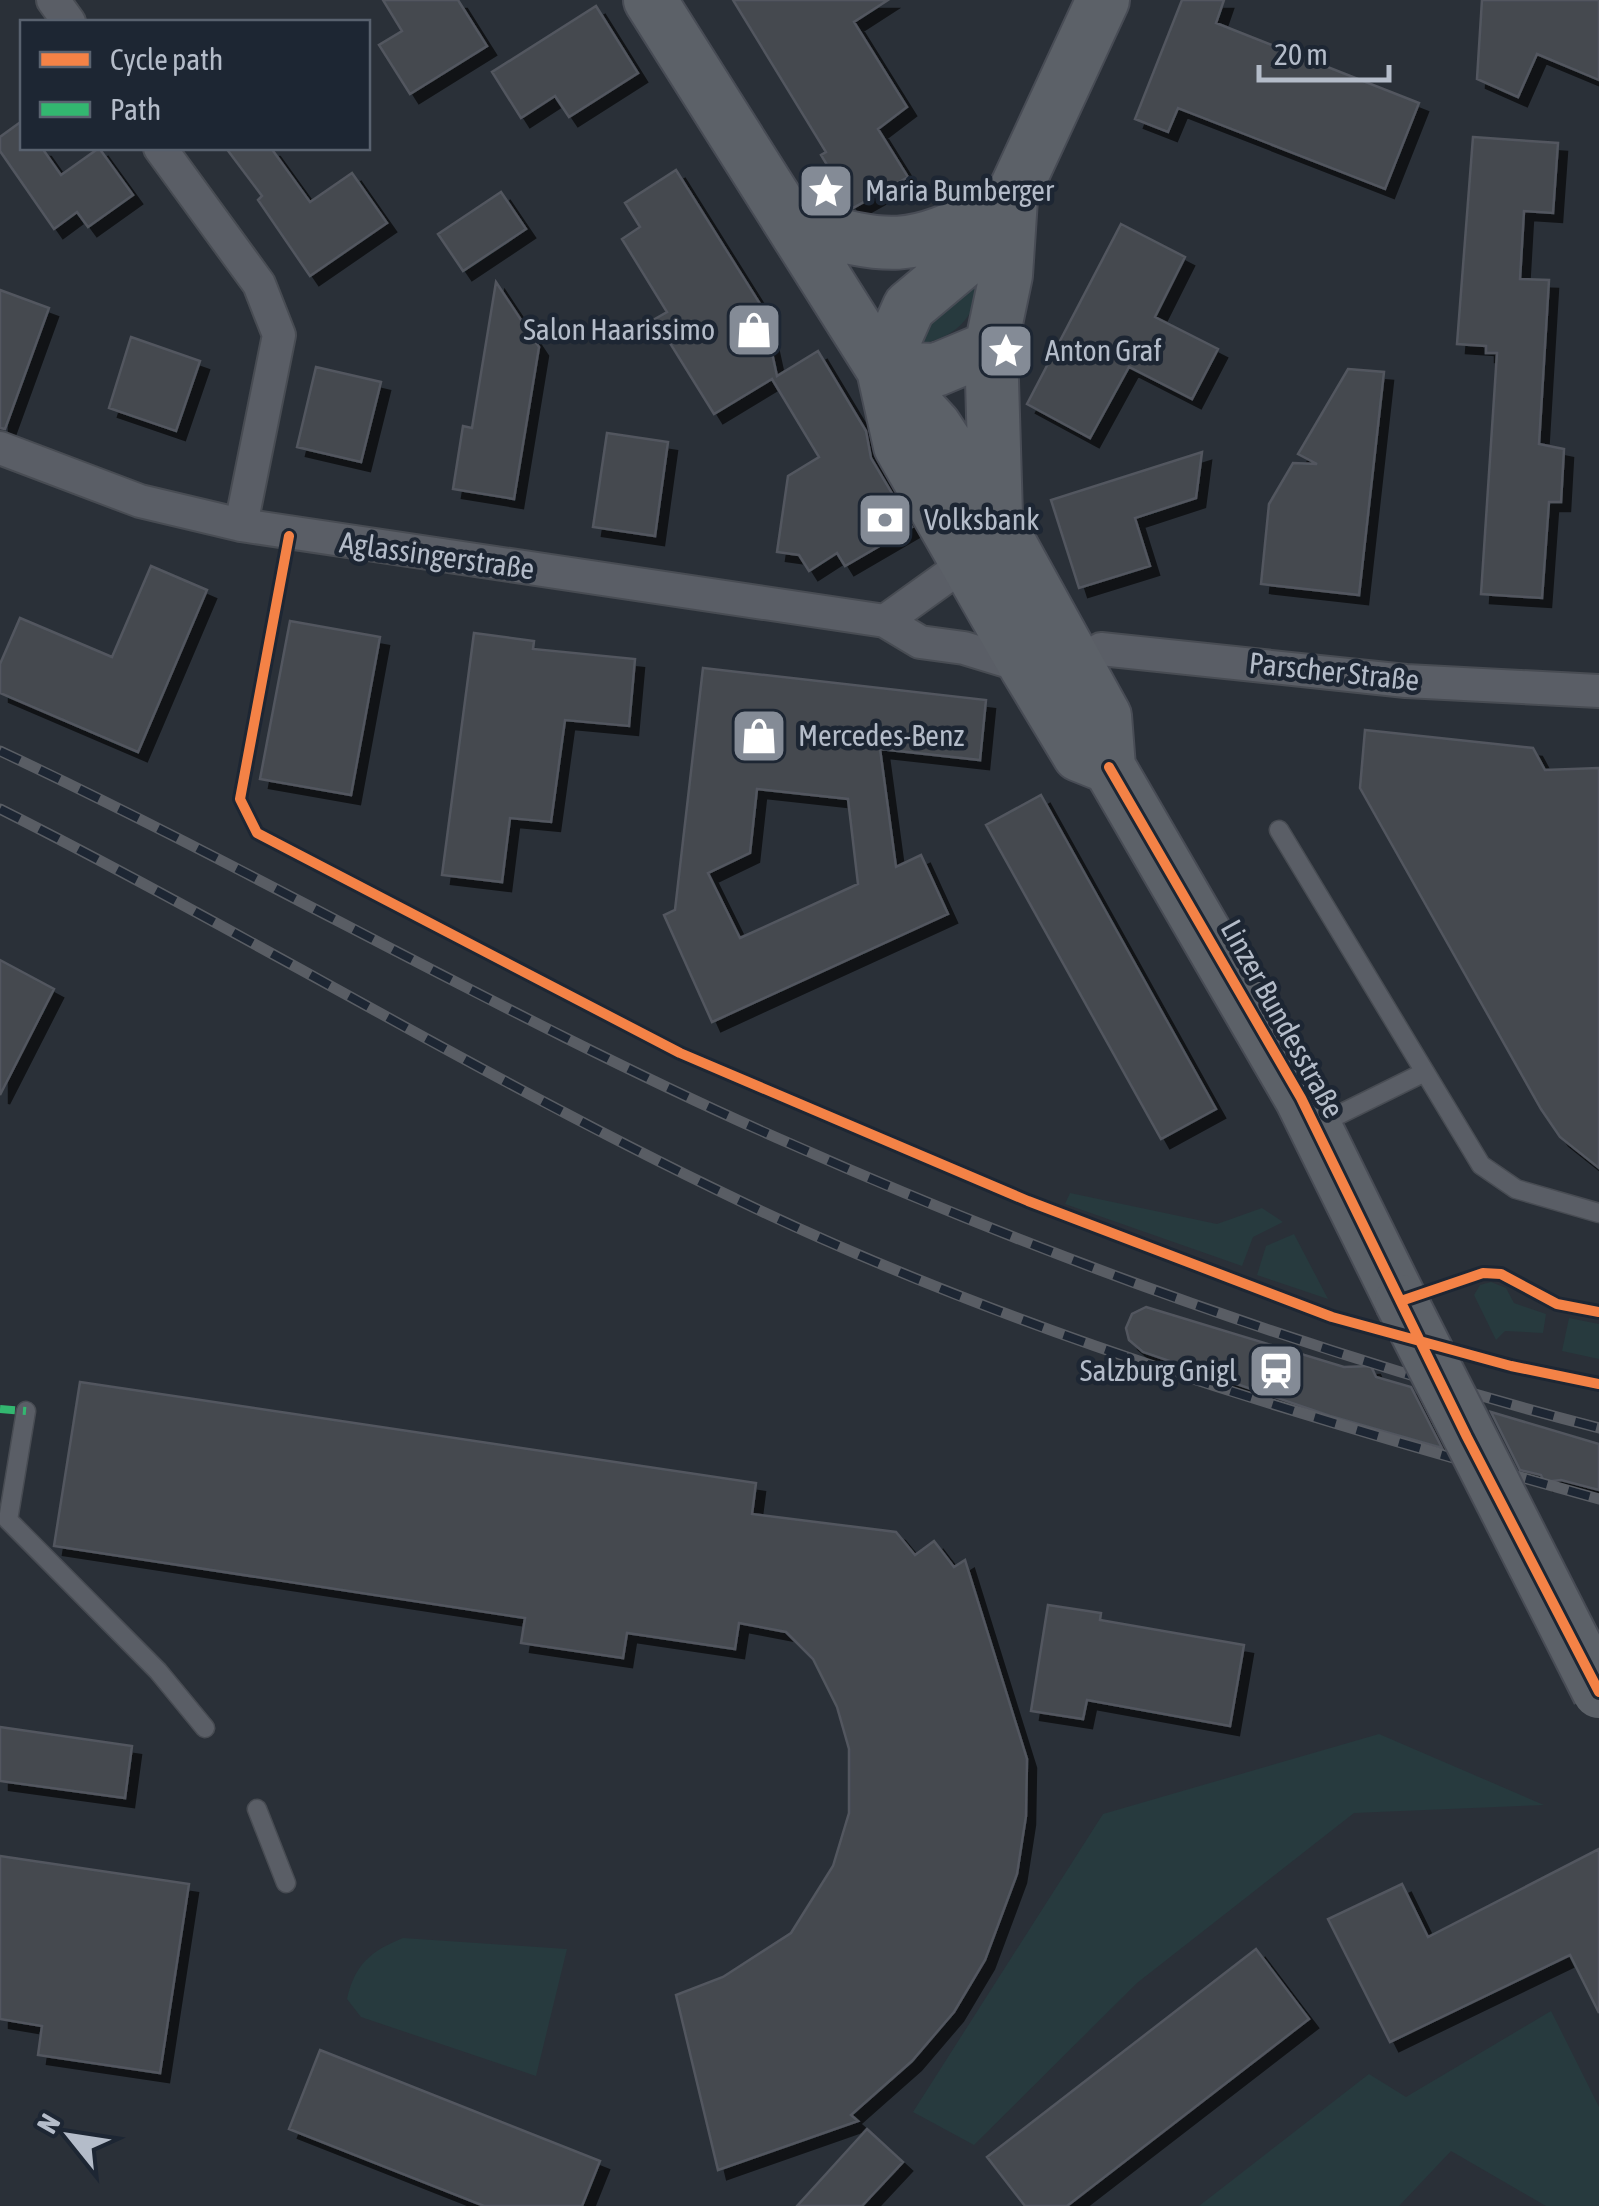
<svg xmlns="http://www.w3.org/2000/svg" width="1599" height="2206" font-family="'Asap Condensed',sans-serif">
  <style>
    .green { fill: #273a3e }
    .building { fill: #444950; stroke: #52575f; stroke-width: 2.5; fill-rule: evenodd; filter: url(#shadow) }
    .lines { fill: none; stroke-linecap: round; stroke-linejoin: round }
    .service-casing { stroke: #484c53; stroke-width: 21 }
    .minor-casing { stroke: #484c53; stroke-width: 36 }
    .primary-casing { stroke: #484c55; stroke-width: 56 }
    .service { stroke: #5a5e66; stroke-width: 18 }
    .minor { stroke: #5a5e66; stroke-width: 32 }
    .primary { stroke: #5c6168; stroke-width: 52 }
    .rail-casing { stroke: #595d64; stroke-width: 11 }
    .rail { stroke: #1d2633; stroke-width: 8; stroke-dasharray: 22; stroke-linecap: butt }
    .primary-bridge-casing { stroke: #484c55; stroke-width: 56; stroke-linecap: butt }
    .primary-bridge { stroke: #5c6168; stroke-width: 52 }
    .quiet { stroke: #33b770; stroke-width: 8; stroke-dasharray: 15 8; stroke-linecap: butt }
    .cycleway-casing { stroke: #1d2633; stroke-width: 16 }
    .cycleway { stroke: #f48246; stroke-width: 10 }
    .labels { text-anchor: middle; stroke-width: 9; stroke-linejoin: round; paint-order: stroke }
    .poi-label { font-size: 30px; fill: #b4bcc9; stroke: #1d2633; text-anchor: start }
    .street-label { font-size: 30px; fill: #b4bcc9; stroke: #1d2633 }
  </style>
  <defs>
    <filter id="shadow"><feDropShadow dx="9" dy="9" stdDeviation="0" flood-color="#0009"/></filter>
  </defs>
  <rect width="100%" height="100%" fill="#2a3038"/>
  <path class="green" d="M990,266C972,309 971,332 922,344L914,340L915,330Z
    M1070,1193L1217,1224L1262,1208L1283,1222L1253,1237L1242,1266L1065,1204Z
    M1294,1234L1328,1299L1257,1275L1266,1246Z
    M1491,1282L1506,1288L1514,1303L1546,1314L1543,1333L1505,1331L1496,1340L1474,1295L1480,1285Z
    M1569,1318L1599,1324V1359L1562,1351Z
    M1379,1734L1544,1805L1354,1813L1137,1983L974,2145L913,2112L1103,1814Z
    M403,1938L567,1949L536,2076L361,2017L347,1999C355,1964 371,1951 403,1938Z
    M1551,2011L1599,2107V2206H1546L1451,2151L1399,2206H1199L1369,2074L1406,2097Z"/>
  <path class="building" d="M383,0H458L487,46L410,94L379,45L402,31Z
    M733,0H888L854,22L907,107L878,129L908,177L853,208L821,155L826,152Z
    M1182,0H1224L1216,23L1419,103L1385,189L1178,108L1168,132L1135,119Z
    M1482,0H1599V80L1537,54L1518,97L1477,79Z
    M596,6L638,73L569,117L555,96L521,118L492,72Z
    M22,121V148H42L61,175L99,148L133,195L88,227L77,212L54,229L0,151V137Z
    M1473,137L1558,143L1553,213L1524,211L1520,279L1549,280L1539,444L1564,449L1561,502H1549L1542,598L1481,594L1497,353H1486V346L1457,344Z
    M226,148H271L310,202L352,173L387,223L310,276L258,200L262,196Z
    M676,170L762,307L777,376L818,351L866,431L871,458L912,527L845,566L837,553L809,571L799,555L777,552L788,476L819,457L772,379L714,414L655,319L667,312L622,239L640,227L625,203Z
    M501,192L526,229L463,271L438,234Z
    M1121,224L1185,257L1155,317L1218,349L1192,399L1129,367L1090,438L1027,404Z
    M496,282L539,347L514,499L453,489L463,426L472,428Z
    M0,290L49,308L5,429L0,428Z
    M131,337L200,361L176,431L109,408Z
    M316,367L381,382L361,462L297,447Z
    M1348,369L1384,372L1359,595L1261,584L1269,504L1293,463L1317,464L1298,454Z
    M607,433L668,442L655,536L593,527Z
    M1202,452L1196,498L1135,518L1150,566L1079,588L1051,500Z
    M151,566L207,590L138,752L0,693V664L20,618L112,657Z
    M290,621L380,637L351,795L260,779Z
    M474,633L534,641L533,649L635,659L629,726L565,720L551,822L510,818L502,882L442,875Z
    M703,668L986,700L980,760L880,749L896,867L921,855L948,914L712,1022L664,915L675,910ZM757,789L848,799L858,884L740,938L708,873L750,853Z
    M1365,730L1533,748L1545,770L1599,768V1168L1560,1137L1541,1109L1360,788Z
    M1041,795L1216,1109L1161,1139L986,825Z
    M0,960L54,989L0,1095Z
    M1146,1307L1344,1367L1371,1366L1376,1377L1411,1387L1442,1448L1330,1416L1143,1352L1129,1340L1126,1328L1132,1314Z
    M80,1382L756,1483L752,1514L896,1532L915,1555L934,1541L954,1567L965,1560L1027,1759L1026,1816L1017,1874L985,1960L954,2012L912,2061L851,2115L858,2121L718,2170L676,1995L723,1977L791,1933L833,1866L849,1813V1749L837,1707L813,1659L786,1632L739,1623L735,1649L627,1633L623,1658L521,1643L525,1618L54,1546Z
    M1491,1412L1599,1444V1490L1561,1480L1544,1482L1541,1475L1520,1470Z
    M1048,1605L1101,1613L1100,1620L1244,1645L1230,1726L1087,1700L1083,1719L1031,1711Z
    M0,1727L132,1746L125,1798L0,1781Z
    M1599,1849V2013L1570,1955L1390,2042L1328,1919L1402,1884L1428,1937Z
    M0,1856L189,1884L160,2073L38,2055L42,2026L0,2019Z
    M1256,1949L1309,2019L1067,2206H1025L987,2157Z
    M320,2050L600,2161L582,2206H484L289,2129Z
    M867,2129L903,2162L862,2206H797Z"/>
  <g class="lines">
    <g class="service-casing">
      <path id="service" d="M1279,830L1481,1165L1516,1189L1599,1213
        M1318,1125L1425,1072
        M26,1411L8,1520L158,1671L205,1728
        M257,1809L286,1883"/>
    </g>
    <g class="minor-casing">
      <path id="minor" d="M53,0L69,22
        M160,148L259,284L279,335L241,525
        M0,448L140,501L241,525L885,621L920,642L964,648L1026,667
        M885,621L967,562
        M1076,667L1101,649L1406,681L1599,691"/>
    </g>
    <g class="primary-casing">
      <path id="primary" d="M650,0L882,368L935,426L997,520L1105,716L1109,767L1301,1098L1401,1301
        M793,223C889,249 906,255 997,207
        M882,368L909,307L971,255L1011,199L1103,0
        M882,368L936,370L991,347
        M884,374L900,446L1026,667L1079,755L1109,767
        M996,516L991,347L1006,275L1011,199"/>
    </g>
    <use href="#service" class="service"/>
    <use href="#minor" class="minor"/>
    <use href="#primary" class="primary"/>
    <g class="rail-casing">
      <path id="rail" d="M0,751C266,876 521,1026 791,1144C1053,1260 1321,1356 1599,1428
        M0,809C256,938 501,1089 761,1211C1029,1337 1314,1420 1599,1499"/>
    </g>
    <use href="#rail" class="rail"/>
    <g class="primary-bridge-casing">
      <path id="primary-bridge" d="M1401,1301L1599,1692"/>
    </g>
    <use href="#primary-bridge" class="primary-bridge"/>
    <path class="quiet" d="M0,1409L26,1411"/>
    <g class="cycleway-casing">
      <path id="cycleway" d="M289,536L240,799L257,833L680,1053L1028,1201L1332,1317L1511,1366L1599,1384
        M1109,767L1301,1098L1467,1437L1599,1692
        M1401,1301L1483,1273L1501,1274L1557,1304L1599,1312"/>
    </g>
    <use href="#cycleway" class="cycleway"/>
  </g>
  <defs>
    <g id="sight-square" transform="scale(2.875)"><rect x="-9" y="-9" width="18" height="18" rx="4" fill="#848b96" stroke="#1d2633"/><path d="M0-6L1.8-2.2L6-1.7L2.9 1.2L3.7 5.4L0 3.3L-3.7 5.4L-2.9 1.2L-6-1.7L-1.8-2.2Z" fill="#fff"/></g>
    <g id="shop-square" transform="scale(2.875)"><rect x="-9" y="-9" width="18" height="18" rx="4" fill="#848b96" stroke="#1d2633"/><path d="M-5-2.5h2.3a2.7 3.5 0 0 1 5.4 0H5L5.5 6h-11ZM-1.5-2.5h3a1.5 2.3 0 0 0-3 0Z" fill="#fff"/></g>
    <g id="bank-square" transform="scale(2.875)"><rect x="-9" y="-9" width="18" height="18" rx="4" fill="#848b96" stroke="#1d2633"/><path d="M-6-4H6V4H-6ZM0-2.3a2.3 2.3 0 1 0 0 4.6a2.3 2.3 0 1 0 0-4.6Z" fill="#fff"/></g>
    <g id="station-square" transform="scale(2.875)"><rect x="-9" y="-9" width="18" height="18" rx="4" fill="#848b96" stroke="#1d2633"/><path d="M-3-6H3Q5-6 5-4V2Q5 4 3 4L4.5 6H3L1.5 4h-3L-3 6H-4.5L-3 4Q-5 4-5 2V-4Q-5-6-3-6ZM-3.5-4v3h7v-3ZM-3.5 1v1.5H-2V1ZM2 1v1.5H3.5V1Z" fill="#fff"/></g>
  </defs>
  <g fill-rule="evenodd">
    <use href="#sight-square" x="826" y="191"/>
    <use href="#shop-square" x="754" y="330"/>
    <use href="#sight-square" x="1006" y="351"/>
    <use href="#bank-square" x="885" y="520"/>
    <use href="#shop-square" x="759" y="736"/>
    <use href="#station-square" x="1276" y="1371"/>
  </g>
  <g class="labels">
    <g class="poi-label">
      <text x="865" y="201">Maria Bumberger</text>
      <text x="715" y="340" text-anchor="end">Salon Haarissimo</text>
      <text x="1045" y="361">Anton Graf</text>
      <text x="924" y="530">Volksbank</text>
      <text x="798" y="746">Mercedes-Benz</text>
      <text x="1237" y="1381" text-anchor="end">Salzburg Gnigl</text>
    </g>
    <g class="street-label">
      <text transform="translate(437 556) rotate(8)" y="10">Aglassingerstraße</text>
      <text transform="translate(1334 672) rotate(6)" y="10">Parscher Straße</text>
      <text transform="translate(1282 1019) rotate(61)" y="10">Linzer Bundesstraße</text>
    </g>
  </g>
  <rect x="20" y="20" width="350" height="130" fill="#1d2633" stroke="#59626f" stroke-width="2.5"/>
  <rect x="40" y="52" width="50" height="15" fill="#f48246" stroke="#59626f" stroke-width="2.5"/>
  <text x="110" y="70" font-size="30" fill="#b4bcc9">Cycle path</text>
  <rect x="40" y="102" width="50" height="15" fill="#33b770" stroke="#59626f" stroke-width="2.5"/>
  <text x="110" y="120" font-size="30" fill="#b4bcc9">Path</text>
  <g transform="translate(70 2136) rotate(300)" stroke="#1d2633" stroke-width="8" paint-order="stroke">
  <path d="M0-8L18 38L0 25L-18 38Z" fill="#b4bcc9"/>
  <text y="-15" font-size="28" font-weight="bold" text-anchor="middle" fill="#b4bcc9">N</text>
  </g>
  <path d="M1259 65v15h130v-15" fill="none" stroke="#b4bcc9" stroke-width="5"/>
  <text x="1274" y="65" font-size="30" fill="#b4bcc9" stroke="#1d2633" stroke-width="8" paint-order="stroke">20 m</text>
</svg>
